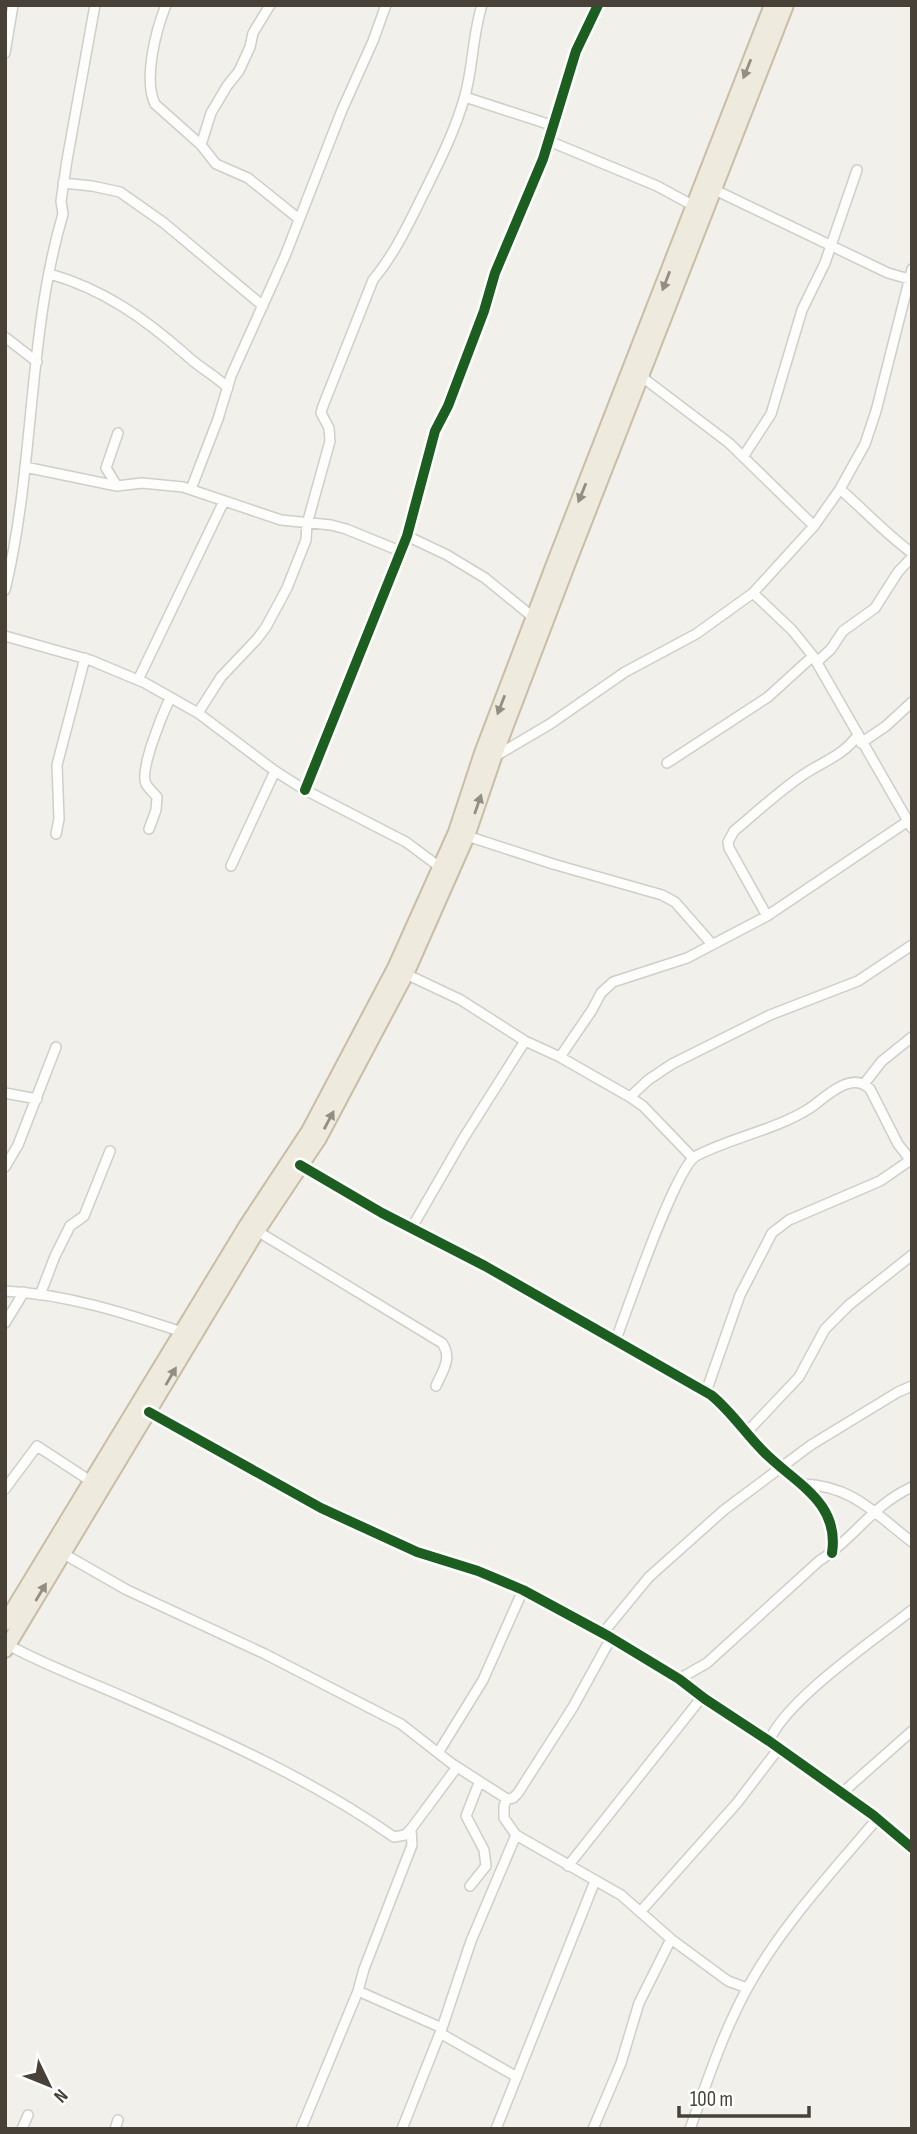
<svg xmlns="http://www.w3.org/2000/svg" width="917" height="2134" font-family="'Sofia Sans Condensed',sans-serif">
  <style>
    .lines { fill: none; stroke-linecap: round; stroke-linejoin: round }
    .minor-casing { stroke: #cfcec9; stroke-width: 12 }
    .trunk-casing { stroke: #c9bda6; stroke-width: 18 }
    .minor { stroke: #fdfdfc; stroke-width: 9 }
    .trunk { stroke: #efeade; stroke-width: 14 }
    .cycleway-casing { stroke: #fff; stroke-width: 15 }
    .cycleway { stroke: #1b5e20; stroke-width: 10 }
    .oneway { fill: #938d82 }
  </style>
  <rect width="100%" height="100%" fill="#f1f0eb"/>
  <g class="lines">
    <g class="minor-casing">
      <path id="minor" d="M166,5C156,30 143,79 155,104L201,145L216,164L248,178L299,219
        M5,53L13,5
        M465,97L554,126
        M549,141L657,186L694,206
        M201,145L211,113L227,86L239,71L250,47L253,33L270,5
        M63,183L92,186L120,192L164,223L263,306
        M713,189L888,273L909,279
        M50,274C103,289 144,318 185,354C198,367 215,375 228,388
        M5,337L37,362
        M642,377L729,443L814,526
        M743,457L771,414L802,310L825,263L857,170
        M25,467L117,486L142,483L183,487L281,520L331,525L346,529L400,551
        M117,486L106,468L118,433
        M191,489L218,419L231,376L285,256L342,110L373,41L386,5
        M840,489C864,510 886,534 912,553
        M407,536L447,555L485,578L534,618
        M5,590C35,467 27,336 63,214L61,201L67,160L95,5
        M753,593L792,630L813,656L912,828
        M5,636L90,660L145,683L198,713L275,771L305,790L406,842L441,868
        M817,662L831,649L843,631L875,608L898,572L912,557
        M138,680L224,501
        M198,713L221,677L257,639L266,627L287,588L306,540L307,524L330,441L329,428L321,413L323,406L373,280C392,257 404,233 417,207C434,172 453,137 464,99C473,70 472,37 482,5
        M861,743L886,726L912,702
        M494,757L550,724L625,672L696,634L753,593L814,526L840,489L865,444L876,411L912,269
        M667,763L768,697L813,656
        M305,790L407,536L435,431L448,406L484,311L495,273L543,159L576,51L598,5
        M149,829L156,810L157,797C154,793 148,788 146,784C139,770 163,713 170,698
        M56,834L59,819L57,765L85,658
        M467,836L553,864L662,895L675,902L711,943
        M231,866L275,771
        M767,916L729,848L728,842L734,831C757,812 779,791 803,775C822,762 844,755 857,736
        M406,974L461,1000L525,1041L560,1057L630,1097L643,1106L693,1158
        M560,1057L592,1010L601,993L613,982L687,958L767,916L908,821
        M864,1084L882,1061L912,1037
        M5,1093L37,1099
        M630,1097L648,1080L672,1064L770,1015L858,981L912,945
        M300,1165L382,1213L485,1266L711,1395C731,1411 745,1433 763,1451C794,1483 840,1501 832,1553
        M5,1167L18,1145L56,1047
        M411,1229L463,1139L525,1041
        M257,1231L442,1343C453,1358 442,1372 436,1386
        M5,1291C66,1294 125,1313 182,1332
        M40,1295L55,1256L70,1226L84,1216L110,1151
        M5,1323L24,1292
        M615,1342C627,1311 675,1168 696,1156C732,1137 776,1130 810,1108C826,1097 851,1070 870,1089L898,1144L912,1162
        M706,1392L740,1295L772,1233L789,1220L880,1181L912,1159
        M149,1412L321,1508L417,1552L478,1571L523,1590L608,1636L679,1679L705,1699L769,1741L873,1815L912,1848
        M747,1432L799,1377L825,1329L849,1305L912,1255
        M803,1484C853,1486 874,1513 912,1542
        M5,1489L37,1446L92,1482
        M64,1554L127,1590L265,1654L401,1724L451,1763L507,1799
        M603,1633L649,1577L724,1510L811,1445L898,1392L912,1386
        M611,1638L573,1707L518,1793L513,1798L507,1799L504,1806V1818L516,1835L621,1895L671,1939L728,1981L747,1988
        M8,1645C51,1668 96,1684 140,1704C228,1742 315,1782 394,1837L405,1835L411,1829L457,1767
        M679,1679L707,1663L819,1561C853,1540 872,1505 912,1487
        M769,1741C787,1699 874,1640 912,1610
        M438,1753L483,1680L523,1590
        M842,1793L912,1731
        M568,1866L702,1697
        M470,1886L486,1866L484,1850L466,1816L479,1783
        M641,1911L737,1803L779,1748
        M358,1991L364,1969L412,1845L411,1829
        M440,2033L517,2077
        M22,2129L28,2115
        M115,2129L118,2120
        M301,2129L358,1991L442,2028
        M402,2129L442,2028L471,1941L516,1835
        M496,2129L595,1881
        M593,2129L621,2063L639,2003L671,1939
        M690,2129C708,2079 725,2026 752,1980C783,1925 836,1867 877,1819"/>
    </g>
    <g class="trunk-casing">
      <path id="trunk" d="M5,1623L247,1225L309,1131L395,968L456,832L482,753L556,559L772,5
        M5,1650L257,1231L319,1138L406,974L467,836L494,757L568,563L786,5"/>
    </g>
    <use href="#minor" class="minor"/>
    <use href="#trunk" class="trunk"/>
    <g class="cycleway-casing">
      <path id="cycleway" d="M305,790L407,536L435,431L448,406L484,311L495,273L543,159L576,51L598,5
        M300,1165L382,1213L485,1266L711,1395C731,1411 745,1433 763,1451C794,1483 840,1501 832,1553
        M149,1412L321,1508L417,1552L478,1571L523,1590L608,1636L679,1679L705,1699L769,1741L873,1815L912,1848"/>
    </g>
    <use href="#cycleway" class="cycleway"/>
  </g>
  <defs><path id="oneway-solid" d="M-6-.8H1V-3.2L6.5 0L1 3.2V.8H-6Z" transform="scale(1.75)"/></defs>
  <g class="oneway">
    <use href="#oneway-solid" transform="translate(747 69) rotate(112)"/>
    <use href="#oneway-solid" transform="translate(666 281) rotate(111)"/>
    <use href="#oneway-solid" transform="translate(582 493) rotate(112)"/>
    <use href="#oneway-solid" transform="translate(501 705) rotate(111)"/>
    <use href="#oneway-solid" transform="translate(478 804) rotate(-71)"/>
    <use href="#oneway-solid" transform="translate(329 1120) rotate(-62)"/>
    <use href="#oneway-solid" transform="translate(171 1376) rotate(-60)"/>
    <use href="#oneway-solid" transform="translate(41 1592) rotate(-59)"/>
  </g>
  <rect width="917" height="2134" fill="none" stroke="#484137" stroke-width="14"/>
  <g transform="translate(49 2085) rotate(133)" stroke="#ffffff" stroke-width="5" paint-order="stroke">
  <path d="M0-5L12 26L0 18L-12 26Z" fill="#484137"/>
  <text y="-10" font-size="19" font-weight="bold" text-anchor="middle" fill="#484137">N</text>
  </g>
  <path d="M679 2106v10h130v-10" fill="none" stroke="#484137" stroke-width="3.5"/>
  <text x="690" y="2106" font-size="21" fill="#484137" stroke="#ffffff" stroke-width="5" paint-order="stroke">100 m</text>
</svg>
